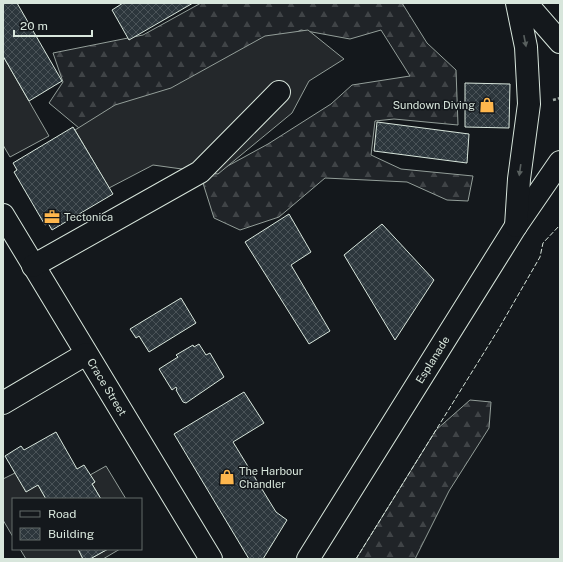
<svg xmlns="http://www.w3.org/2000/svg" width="563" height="562" font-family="'Public Sans',sans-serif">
<defs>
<pattern id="forest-firs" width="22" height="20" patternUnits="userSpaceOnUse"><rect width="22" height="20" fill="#202428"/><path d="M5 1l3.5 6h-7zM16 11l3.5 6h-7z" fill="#404447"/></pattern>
<pattern id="building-cross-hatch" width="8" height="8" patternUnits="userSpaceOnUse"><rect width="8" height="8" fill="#2c363c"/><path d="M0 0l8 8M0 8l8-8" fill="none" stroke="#4a5358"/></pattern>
</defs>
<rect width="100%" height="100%" fill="#14181c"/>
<!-- forest -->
<path fill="url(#forest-firs)" stroke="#939e99" d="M201,3H402L427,43L456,70L458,125L394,119L375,121L371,155L401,169L473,176L468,201L447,200L407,182L325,178L279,217L240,230L214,218L202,180L268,144L331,104L352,85L410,76L381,30L350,39L301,30L245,59L79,128L49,103L63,82L53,53L143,35Z
M470,400L491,402L489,428L449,491L415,559H356L436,430Z"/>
<!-- parking -->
<path fill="#24282b" stroke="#939e99" d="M308,30L344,59L309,81L292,113L218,174L153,165L109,188L75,130L115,105L171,88L265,36Z
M3,56L49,136L10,157L3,145Z
M106,466L126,499H101L92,484L95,482L90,475Z
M15,473L38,485L46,499H13V537L3,520V479Z
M20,549H78L83,559H26Z
M108,549H120L103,559H90Z"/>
<!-- building -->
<path fill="url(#building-cross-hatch)" stroke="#d8e6dc" d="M3,3H17L62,81L29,101L3,56Z
M123,3H193L129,40L112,10Z
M465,83L510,84L509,128L465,127Z
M377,122L469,134L467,163L374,151Z
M73,127L113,194L52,230L48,223L45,225L14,172L17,170L13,163Z
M289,214L311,252L291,265L330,331L309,344L245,242Z
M382,224L434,280L395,340L344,255Z
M181,298L196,323L149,352L139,336L136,338L130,329Z
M199,344L206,355L210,353L224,377L186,403L183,402L176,390L177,389L176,387L172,390L159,369L178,357L176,355L193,345L194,347Z
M244,392L264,423L233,442L276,512L287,520L263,559H249L174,434Z
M56,432L77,469L84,465L95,482L92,484L101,499H46L38,485L26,492L5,456L21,446L24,450Z
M78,549H108L90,559H83Z"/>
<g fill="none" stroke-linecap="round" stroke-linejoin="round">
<defs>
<g id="minor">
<path id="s1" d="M3,215L211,559"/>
<path d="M33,266L200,172L279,92"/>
<path d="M3,403L86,354"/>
<path id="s2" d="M308,559L516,226L560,162"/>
</g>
<path id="major" d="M526,3L560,42
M516,226L519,179L529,104L526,47L517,3"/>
</defs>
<!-- minor casing -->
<use href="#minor" stroke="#d8e6dc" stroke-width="24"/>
<!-- major casing -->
<use href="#major" stroke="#d8e6dc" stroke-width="24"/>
<!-- path -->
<path stroke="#9da8a2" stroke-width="2.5" stroke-dasharray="3 2" stroke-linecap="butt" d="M553,100L560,98"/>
<!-- minor -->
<use href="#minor" stroke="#14181c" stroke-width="22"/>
<!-- major -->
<use href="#major" stroke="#14181c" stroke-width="22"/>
<!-- fence -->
<path stroke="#d8e6dc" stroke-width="1" stroke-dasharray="5 2" stroke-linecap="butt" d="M356,559L498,330L540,257L543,243L560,225"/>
</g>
<!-- one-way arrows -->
<defs><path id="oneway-solid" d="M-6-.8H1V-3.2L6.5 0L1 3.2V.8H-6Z"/></defs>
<g fill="#59605f">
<use href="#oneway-solid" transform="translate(525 41) rotate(79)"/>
<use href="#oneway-solid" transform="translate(520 170) rotate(98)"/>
</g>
<!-- icons -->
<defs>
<symbol id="shop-bare" viewBox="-9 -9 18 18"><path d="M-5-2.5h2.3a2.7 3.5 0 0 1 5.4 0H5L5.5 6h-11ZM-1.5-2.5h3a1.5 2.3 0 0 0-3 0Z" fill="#ffb74d" stroke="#14181c" stroke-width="2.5" paint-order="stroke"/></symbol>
<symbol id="office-bare" viewBox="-9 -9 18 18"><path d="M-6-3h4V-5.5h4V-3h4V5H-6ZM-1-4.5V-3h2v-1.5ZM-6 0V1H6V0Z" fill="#ffb74d" stroke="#14181c" stroke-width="2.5" paint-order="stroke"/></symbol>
</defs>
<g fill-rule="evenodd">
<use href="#shop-bare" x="476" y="94" width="22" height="22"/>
<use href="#office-bare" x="41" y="206" width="22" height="22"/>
<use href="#shop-bare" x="216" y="466" width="22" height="22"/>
</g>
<g text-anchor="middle" stroke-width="3" stroke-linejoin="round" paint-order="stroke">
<!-- poi labels -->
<g font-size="11" fill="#d8e6dc" stroke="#14181c" text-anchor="start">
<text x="475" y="109" text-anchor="end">Sundown Diving</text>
<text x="64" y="221">Tectonica</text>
<text x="239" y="475">The Harbour<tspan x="239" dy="13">Chandler</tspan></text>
</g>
<!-- street labels -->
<g font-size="11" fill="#d8e6dc" stroke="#14181c">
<text dy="4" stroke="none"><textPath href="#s2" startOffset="235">Esplanade</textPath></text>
<text dy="4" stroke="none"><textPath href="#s1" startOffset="201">Crace Street</textPath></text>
</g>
</g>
<!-- border -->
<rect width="563" height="562" fill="none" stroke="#d8e6dc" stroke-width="8"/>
<!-- legend -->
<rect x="12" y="498" width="130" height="52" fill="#14181c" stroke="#626a69"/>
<rect x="20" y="511" width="20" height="6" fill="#14181c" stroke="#626a69"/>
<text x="48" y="518" font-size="12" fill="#d8e6dc">Road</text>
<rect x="20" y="528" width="20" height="12" fill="url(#building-cross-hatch)" stroke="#626a69"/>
<text x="48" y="538" font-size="12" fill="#d8e6dc">Building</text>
<!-- scale -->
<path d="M14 30v6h78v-6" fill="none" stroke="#d8e6dc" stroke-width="2"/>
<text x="20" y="30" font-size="12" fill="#d8e6dc" stroke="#14181c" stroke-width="3" paint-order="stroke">20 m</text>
</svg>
